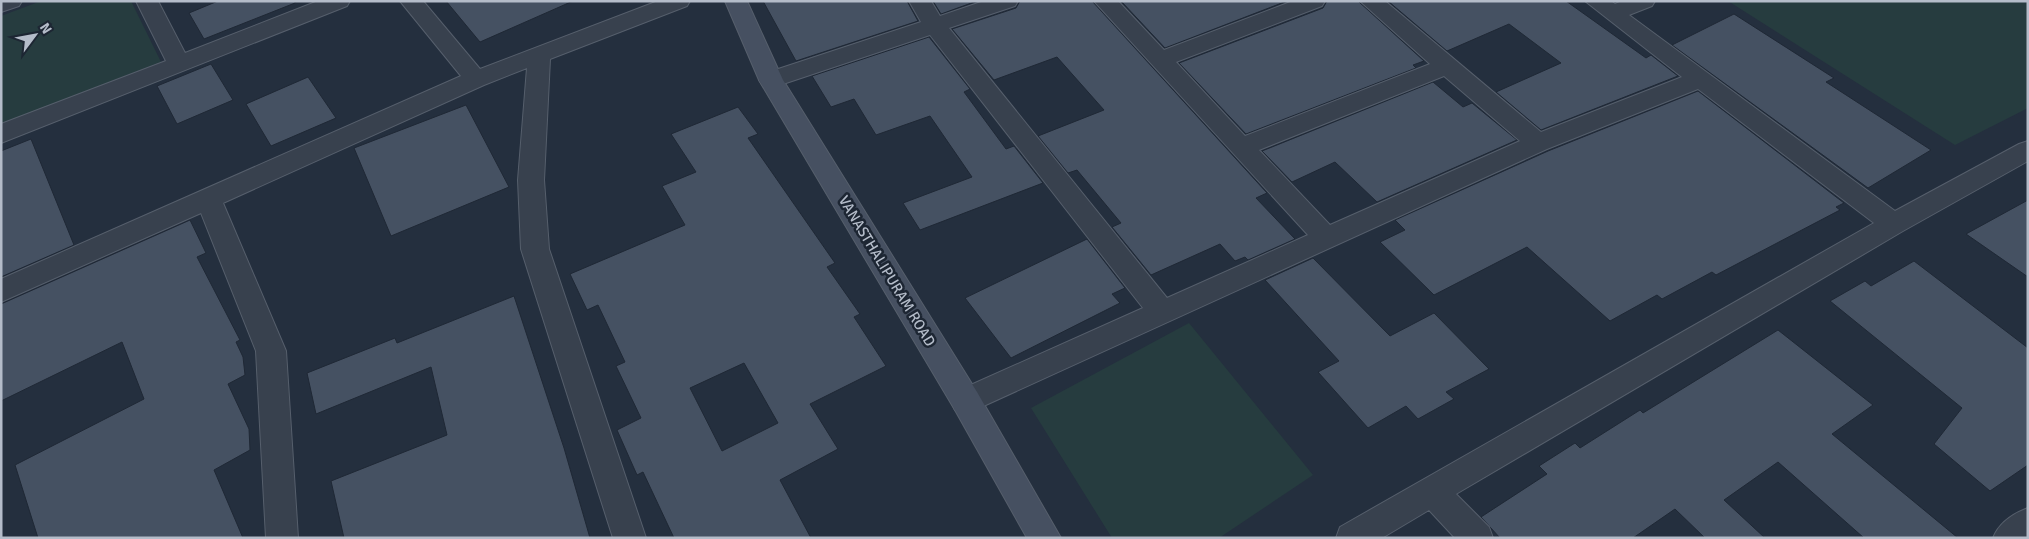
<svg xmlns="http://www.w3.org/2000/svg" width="2029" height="539" font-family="Signika,sans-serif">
<rect width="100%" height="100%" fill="#242f3e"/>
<!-- green -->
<path fill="#263c3f" d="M41,1H131L161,62L1,124V16Z
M1728,1H2023L2028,4V108L1955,145Z
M1189,323L1313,475L1219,538H1112L1031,408Z"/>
<!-- building -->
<path fill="#455162" stroke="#1f2835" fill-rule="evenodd" d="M218,1H295V3L204,39L189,13Z
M446,1H573L480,42Z
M763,1H907L918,21L796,61Z
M933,1H977L941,14Z
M1020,1H1092L1267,193L1256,198L1295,239L1248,260L1245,257L1235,261L1220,244L1151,275L1112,227L1121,223L1077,170L1068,173L1038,136L1104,110L1057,57L994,80L952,29L1016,8Z
M1121,1H1287L1165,48Z
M1327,1H1358L1424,61L1413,65L1416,68L1246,134L1179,63L1323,8Z
M1388,1H1566L1646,58L1651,55L1678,76L1541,130L1496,92L1561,63L1509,24L1447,51Z
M1734,14L1834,78L1826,82L1931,150L1868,188L1672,45Z
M929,37L970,89L964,92L1006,149L1014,146L1043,183L920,230L903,203L972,177L930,116L876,135L854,99L831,107L812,76Z
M211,64L233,100L177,124L157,86Z
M308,77L336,118L271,146L246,104Z
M1433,82L1463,107L1472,103L1517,140L1377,202L1335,162L1292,182L1262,151Z
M1698,91L1844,203L1836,207L1840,210L1716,275L1712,272L1662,299L1657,295L1610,321L1527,247L1434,295L1380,242L1405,230L1395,220L1548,151Z
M466,105L509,187L391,236L354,148Z
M738,107L758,134L748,138L835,263L827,267L860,314L854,317L886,366L810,404L838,449L780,480L811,538H674L643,472L637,475L617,430L641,418L616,366L625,362L598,305L587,310L570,274L685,225L662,186L696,172L671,134ZM744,363L778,423L722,451L690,388Z
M31,139L74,245L1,277V151Z
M2028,200V277L1966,234Z
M190,220L206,253L197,257L240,340L236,342L243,357L245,375L228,384L249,429L250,450L214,470L243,538H38L15,465L144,399L122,342L1,401V304Z
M1087,239L1125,288L1112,294L1120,303L1011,358L965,298Z
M1313,258L1390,336L1434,313L1489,369L1446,392L1454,399L1418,419L1406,406L1368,428L1318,372L1339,361L1265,280Z
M1914,261L2028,348V465L1990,491L1934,444L1962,408L1830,301L1865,281L1871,286Z
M514,296L564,448L590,538H344L331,481L447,435L431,367L316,414L307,373L395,338L397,343Z
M1778,330L1873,405L1832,434L1958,538H1864L1778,462L1724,500L1765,538H1705L1675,509L1633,538H1500L1481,517L1547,474L1539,466L1575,443L1580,448L1640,410L1643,413Z"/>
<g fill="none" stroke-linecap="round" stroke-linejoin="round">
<defs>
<path id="street" d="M1,1H22L19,6L1,12Z
M136,1H158L185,53L318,1H350L347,6L1,143V124L166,61Z
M400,1H423L480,69L658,1H690L687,6L550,59L544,180L549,249L646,538H613L521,249L518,180L527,68L484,85L223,203L286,351L298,538H266L256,351L201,213L1,302V279L461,76Z
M909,1H931L940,16L984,1H1018L1015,6L949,28L1167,298L1308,235L1094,1H1118L1164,50L1293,1H1325L1322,6L1176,62L1245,136L1430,64L1360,1H1385L1541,132L1682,77L1585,1H1611L1615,4L1622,1H1655L1652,6L1629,15L1895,211L2019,144L2028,141V161L1903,231L1456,494L1489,527L1493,538H1455L1429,510L1382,538H1336L1340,527L1874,223L1698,89L1547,149L966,414L955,410L951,401L955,392L1143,308L930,35L771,88L763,86L759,80L763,74L921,22ZM1444,76L1520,141L1330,225L1259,150Z
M2028,508V538H1993C1999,523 2012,514 2028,508Z"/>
<path id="secondary" d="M725,1H747L783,80L977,392L1061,538H1027L955,410L759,80Z"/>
</defs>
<!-- street casing -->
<use href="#street" stroke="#565f6c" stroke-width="2"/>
<!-- secondary casing -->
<use href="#secondary" stroke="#565f6c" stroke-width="2"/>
<!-- street -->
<use href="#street" fill="#38414e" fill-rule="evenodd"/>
<!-- secondary -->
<use href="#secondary" fill="#465061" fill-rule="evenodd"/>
</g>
<g text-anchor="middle" stroke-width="5" stroke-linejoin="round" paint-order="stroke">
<!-- street labels -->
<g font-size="15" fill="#b4bcc9" stroke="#1d2633">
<text transform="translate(887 271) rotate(59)" y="5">VANASTHALIPURAM ROAD</text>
</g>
</g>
<!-- border -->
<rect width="2029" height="539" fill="none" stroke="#b4bcc9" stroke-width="5"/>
<!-- north arrow -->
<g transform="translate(35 35) rotate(58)" stroke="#1d2633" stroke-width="4" paint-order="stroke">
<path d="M0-4L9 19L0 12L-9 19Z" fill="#b4bcc9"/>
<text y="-8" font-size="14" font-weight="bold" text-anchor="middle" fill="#b4bcc9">N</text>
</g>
</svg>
